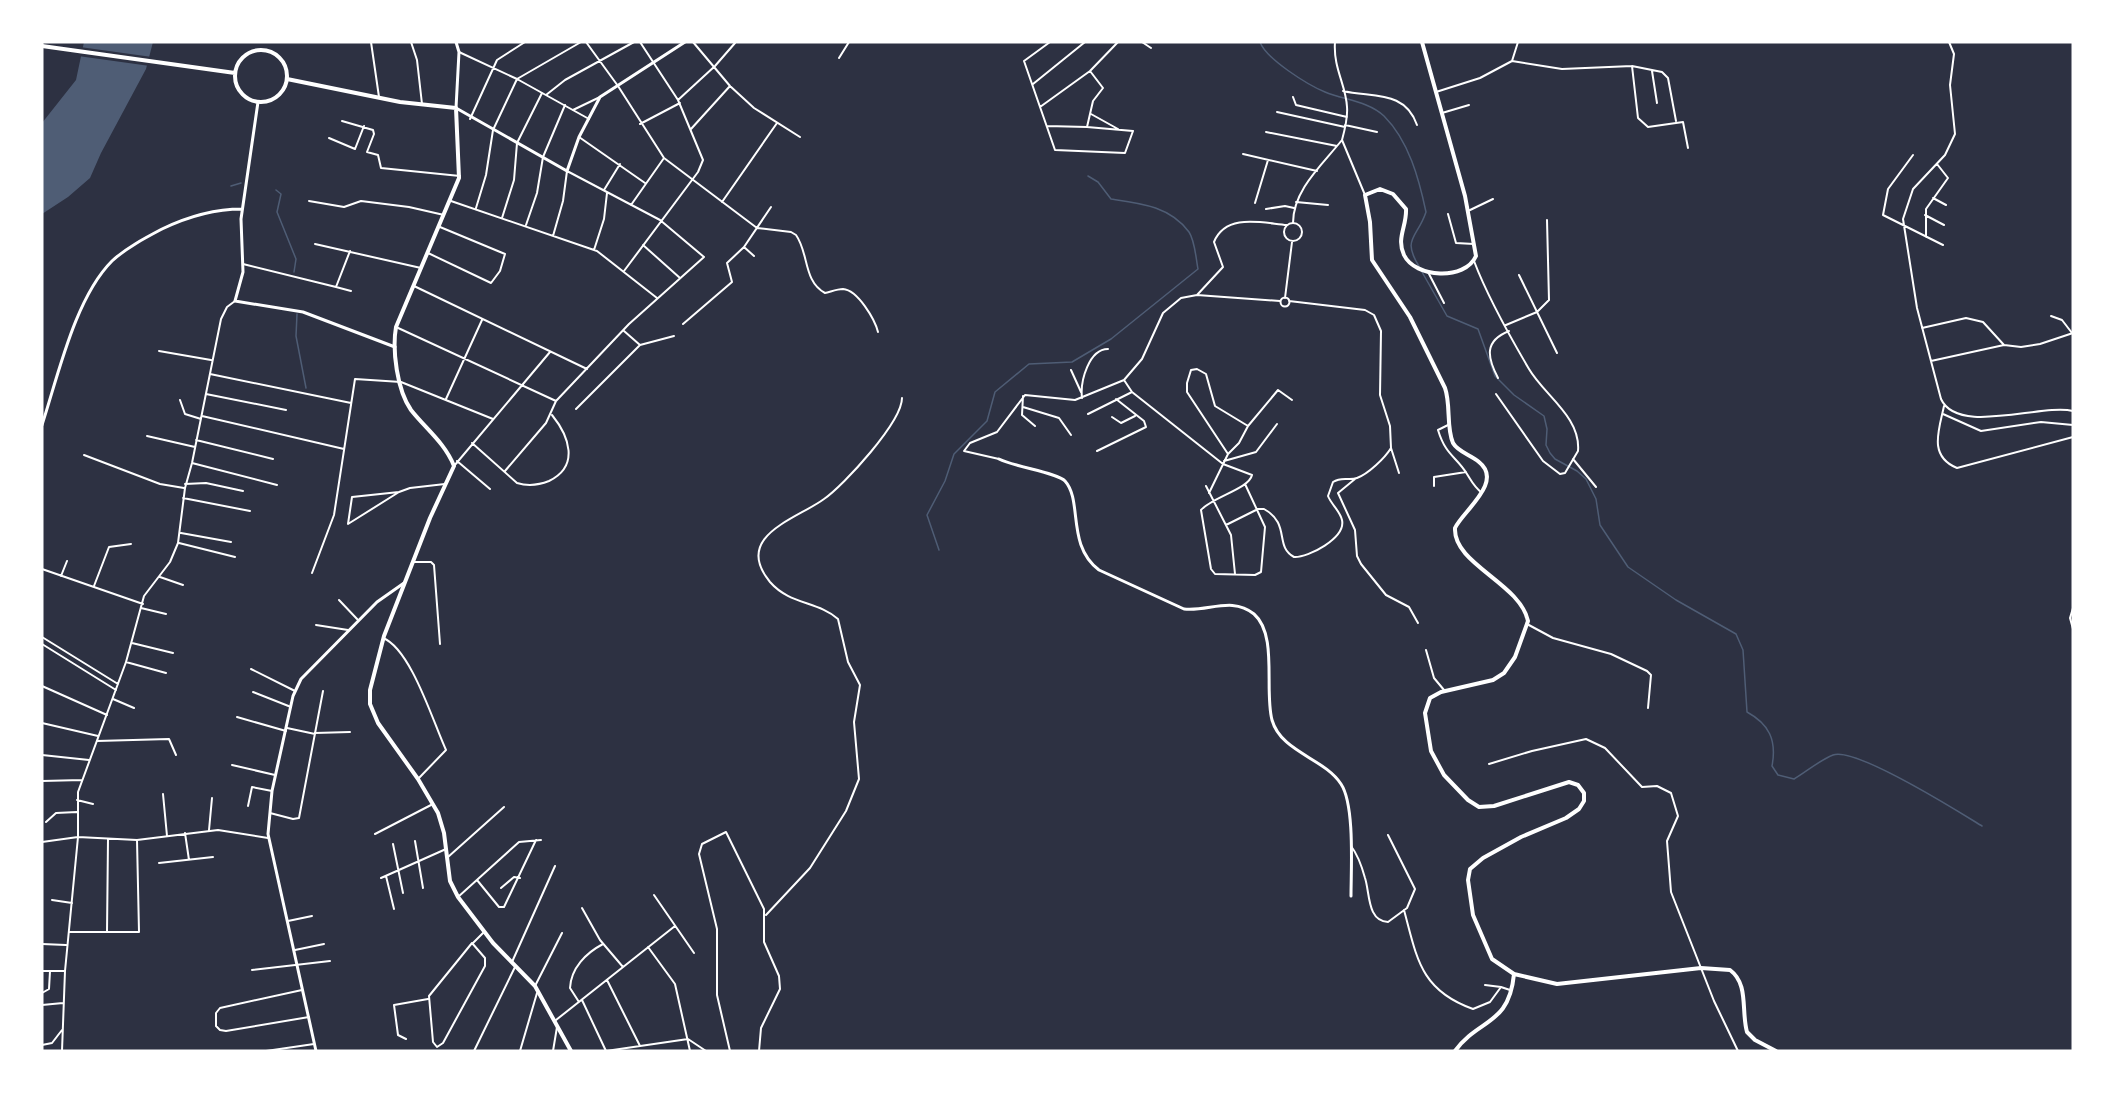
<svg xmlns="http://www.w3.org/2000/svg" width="2115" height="1093" font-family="'Archivo Narrow',sans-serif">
<rect width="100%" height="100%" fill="#2d3142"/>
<!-- water -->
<path fill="#4f5d75" d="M84,42H153L146,69L101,153L90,178L68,197L42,214V123L76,80Z"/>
<!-- pier -->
<path fill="#2d3142" d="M80,47L152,57L150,66L78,56Z"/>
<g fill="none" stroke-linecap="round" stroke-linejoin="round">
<!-- stream -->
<path stroke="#4f5d75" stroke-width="1.5" d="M1260,42C1266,59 1308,85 1325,92C1344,100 1368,101 1384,116C1409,141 1419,179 1426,212C1417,239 1401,238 1420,268
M231,186L241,183
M276,190L281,194L277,212L296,259L294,272
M1422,272L1447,316L1478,329L1495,376L1514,395L1544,416L1547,429L1546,445L1550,453L1555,459L1577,471L1586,479L1596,499L1600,525L1628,567L1676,600L1736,634L1743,650L1747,712C1769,724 1777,740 1772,766L1778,775L1794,779C1806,772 1820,760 1833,755C1855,746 1959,812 1982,826
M297,314L296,336L306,388
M939,550L927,515L945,481L954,454L987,421L995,392L1029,364L1072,362L1111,339L1198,269C1196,259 1195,241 1189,232C1170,206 1139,203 1111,199L1098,182L1088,176"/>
<!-- minor -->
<path stroke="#fff" stroke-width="2" d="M371,42L379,97
M411,42L417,60L422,104
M586,42L618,86L664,158L757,228L791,232L796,235C809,253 803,281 825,293C830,292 837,289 843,289C858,290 875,320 878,332
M693,42L730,86L754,108L800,137
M1050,42L1024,61L1055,150L1125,153L1133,131L1087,127
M1142,42L1151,48
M1949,42L1954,54L1950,85L1955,134L1945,155L1913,189L1903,219L1917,308L1941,399C1958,436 2042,403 2073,411
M459,52L517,79L589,119
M839,58L849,42
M1512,61L1562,69L1632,66L1662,72L1668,78L1676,121
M1632,66L1638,118L1648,127L1683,122L1688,148
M1652,71L1657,103
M1033,84L1085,42
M1343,91C1373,98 1405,90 1417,125
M1436,92L1480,78L1512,61L1518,42
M546,95L565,80L634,42
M1293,97L1296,105L1347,117
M678,100L715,66L735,43
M1040,107L1090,71L1118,42
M573,110L600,97
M1277,112L1345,127
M1442,113L1469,105
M1091,114L1118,129
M470,119L497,60L525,42
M342,121L373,130L374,134L367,152L378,155L381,168L460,176
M640,124L680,103
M1345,125L1377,132
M1047,126L1087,127L1093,101L1103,88L1090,71
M691,129L730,86
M1266,132L1337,146
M579,137L645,183
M329,138L355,149L364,126
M1342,140L1365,195
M1243,154L1317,171
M1913,155L1888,189L1883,215L1943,245
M604,190L620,164
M1933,198L1946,205
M309,201L344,207L361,201L409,207L444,215
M451,201L597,251L657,298
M722,202L777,123
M1296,202L1328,205
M1255,203L1268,160
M631,205L664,158
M476,208L486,175L493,130L517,79L581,42
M1266,209L1285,206L1294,208
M1468,211L1493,199
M1448,214L1456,243L1474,244
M1925,215L1944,225
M502,218L514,180L517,143L542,93
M1284 232a9 9 0 1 1 18 0a9 9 0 1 1-18 0Z
M1293,223C1293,190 1322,165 1342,140C1345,129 1348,118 1347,107C1346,85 1333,68 1335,42
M526,225L537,193L543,157L565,105
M1926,237V209L1948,178L1937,164
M315,244L421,268
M643,245L680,278
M744,247L754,256
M594,250L604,219L607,193
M428,253L491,283L500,271L505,254L440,227
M1474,261C1488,298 1509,335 1529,369C1544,395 1581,417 1578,451L1565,473L1560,474L1543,461L1496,394
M243,264L336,287L350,251
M624,271L698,172L703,160L678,100L640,42
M1428,272L1444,303
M1519,275L1557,353
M414,286L587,369
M336,287L351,291
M1197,295L1223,267L1214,242C1226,213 1262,223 1287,225
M1280.5 302a4.5 4.5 0 1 1 9 0a4.5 4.5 0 1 1-9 0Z
M1285,298L1292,242
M2051,316L2062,320L2072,333
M683,324L732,282L727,263L744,247L771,207
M1506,325L1537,312L1549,300L1547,220
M396,327L556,401
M1922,328L1966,318L1983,322L2004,345
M624,331L640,345
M159,351L211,360
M1931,361L2004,345L2021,347L2040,344L2073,333
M1071,370L1081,392
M210,374L351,403
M1498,378C1487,357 1484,341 1509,331
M1124,380L1132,392L1223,464L1252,475C1249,489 1212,497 1201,510L1211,569L1215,574L1255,575L1261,572L1265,527L1245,484
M206,394L286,410
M1023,396L1022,415L1035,426
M1082,398C1080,381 1089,349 1108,349
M446,399L482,320
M180,400L185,414L201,419
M1944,406C1939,430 1928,456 1957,468L2073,437
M1023,407L1059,418L1071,435
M576,409L640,345L674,336
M1088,414L1132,392
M1943,414L1981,431L2041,422L2073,425
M202,416L344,449
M1112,417L1121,423L1135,416
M1448,425L1438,430C1446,456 1456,456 1467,474C1472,482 1474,487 1482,493
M147,436L195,447
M196,440L273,459
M472,443L517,483C527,486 539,485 549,481C580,466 569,436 552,415
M1391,448L1399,473
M1097,451L1146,427L1144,421L1116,399
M1228,454L1187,392V383L1191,370L1197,369L1206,374L1215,406L1248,426
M84,455L160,484L184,488
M999,459L964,451L970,443L997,432L1025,395L1075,400L1124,380L1142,359L1163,313L1181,298L1197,295L1280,301
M1573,459L1596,487
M457,461L490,489
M1224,461L1256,452L1277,424
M192,463L277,485
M454,466L550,352
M505,471L546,423L556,401L629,324L704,257L660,220L567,171L563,201L553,236
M1355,479L1338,493L1355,530L1357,556L1361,564L1386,595L1409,607L1418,623
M185,484L206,483L243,491
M1206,486L1231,535L1235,574
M1434,486V477L1466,472
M399,492L352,497L348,524L399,492L410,488L445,484
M1209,493L1228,454L1239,443L1248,426L1278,390L1292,400
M183,498L250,511
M1226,525L1258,509H1264C1291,524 1274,546 1294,557C1308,558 1346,538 1342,520C1340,511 1331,504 1328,496L1333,482C1342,476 1349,481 1357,478C1368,474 1385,458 1391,448L1390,426L1380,395L1381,331L1374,315L1365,310L1289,301
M181,533L231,542
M179,543L235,557
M413,562H431L434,565L440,644
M42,569L143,604
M312,573L334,515L355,379L401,382L493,419
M61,576L67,561
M160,577L183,585
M94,586L109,547L131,544
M339,600L358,620
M141,608L166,614
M2073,608L2070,618L2073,629
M1527,624L1553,638L1611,654L1647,671L1651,675L1648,708
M316,625L348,630
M42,637L118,684
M383,638C411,649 433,722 446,750L418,779
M132,643L173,653
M42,644L116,690
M1426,650L1434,678L1444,690
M126,662L166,673
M251,669L295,691
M42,686L107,715
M253,692L291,707
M113,699L134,708
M237,717L286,731
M42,723L98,736
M287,728L315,734
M315,733L350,732
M97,741L169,739L176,755
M42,755L89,760
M1489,764L1532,751L1586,739L1605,748L1642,787L1657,786L1671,793L1678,816L1667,841L1671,892L1714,1001L1738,1051
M232,765L275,775
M42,781L82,780
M163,794L167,836
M77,800L93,804
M248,806L252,787L272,791
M270,813L293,819L299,818L323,691
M46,822L56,813L77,812
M209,830L212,798
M185,833L189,860
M375,834L431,805
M415,841L423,888
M42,842L78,837L137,840L218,830L268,838
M393,844L403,893
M1351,846C1358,855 1362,867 1365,878C1370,893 1367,921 1388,922L1407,908L1415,889L1388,835
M448,857L504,807
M159,863L213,857
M386,876L394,909
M381,878L446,849
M477,880L499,907H504L536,840
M501,888L514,877L520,878
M654,895L694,953
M458,897L519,842L541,840
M52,900L72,903
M582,908L600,940L623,967
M1404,910C1417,958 1420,990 1473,1009L1490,1002L1501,987L1510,990
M766,915L810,868L846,811L859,779L854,722L860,685L848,662L838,619C818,601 790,605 770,582C732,536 797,519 824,499C844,485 902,422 902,398
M288,921L312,916
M69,932H139L137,840
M107,932L108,839
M472,943L485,958V966L443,1043L437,1047L433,1042L429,996Z
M473,943L484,932
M42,944L66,945
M648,947L675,984L690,1051
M295,950L324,944
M512,962L555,866
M252,970L330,961
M42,971H65
M607,980L640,1046
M1485,985L1501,987
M535,986L562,933
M302,990L220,1008L216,1013V1026L220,1030L226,1031L309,1017
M42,993L49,989L50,971
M582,1000L606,1051
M579,1002L570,988C571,968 586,953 603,944
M42,1005L63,1003
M556,1020L675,926
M406,1039L398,1035L394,1005L428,999
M42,1045L52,1043L62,1030
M62,1051L65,971L78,837V792L126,662L144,596L170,562L178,543L185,488L192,463L221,319L227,307L235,301
M266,1051L314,1044
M474,1051L515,967
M520,1051L537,993
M553,1051L557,1027
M606,1051L688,1039L706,1051
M730,1051L717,995V929L699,854L702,844L726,832L764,909V942L779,976L780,989L761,1028L759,1051"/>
<!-- tertiary -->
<path stroke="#fff" stroke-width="3" d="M456,42L459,52L456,108L567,171L579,137L600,97L685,42
M258,102L241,219L243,272L235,301L303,312L395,347
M42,425C58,376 75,298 112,261C126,248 145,238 162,229C187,217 214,209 242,209
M999,459C1015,467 1058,473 1065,481C1083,501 1066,545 1099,570L1184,609C1208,612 1232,596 1254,614C1278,635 1264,690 1272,720C1281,752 1324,758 1341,784C1355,805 1351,870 1351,896
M316,1051L268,834L272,791L293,696L301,679L377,602L404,583"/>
<!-- secondary -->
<path stroke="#fff" stroke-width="4" d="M1422,42L1465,196L1476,256C1465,281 1415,278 1404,255C1396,238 1407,226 1406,209L1393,194L1380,189L1365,195L1370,222L1372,260L1410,317L1445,388C1451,405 1446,427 1453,443C1458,452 1471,455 1479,462C1504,482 1463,511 1455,528C1453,564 1520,583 1528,621L1515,657L1504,673L1493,680L1441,692L1430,698L1425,713L1431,751L1444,775L1468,800L1479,807L1494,806L1569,782L1578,785L1584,793V801L1579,809L1566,818L1521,837L1483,858L1470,869L1468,880L1473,915L1492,959L1514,974L1557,984L1701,968L1730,970C1749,984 1741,1011 1747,1032L1755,1040L1776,1051
M287,79L400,102L456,108L459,178L396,327C392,350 397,390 411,410C426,429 445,443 454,466L430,518L384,636L370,690V704L378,723L418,779L438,813L444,833L450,881L458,897L493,943L535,986L571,1051
M1455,1051C1479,1018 1509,1026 1514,974"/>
<!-- primary -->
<path stroke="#fff" stroke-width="4" d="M42,46L235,73
M235 76a26 26 0 1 1 52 0a26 26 0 1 1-52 0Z"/>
</g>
<!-- border -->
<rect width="2115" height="1093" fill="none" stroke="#ffffff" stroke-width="87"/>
</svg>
